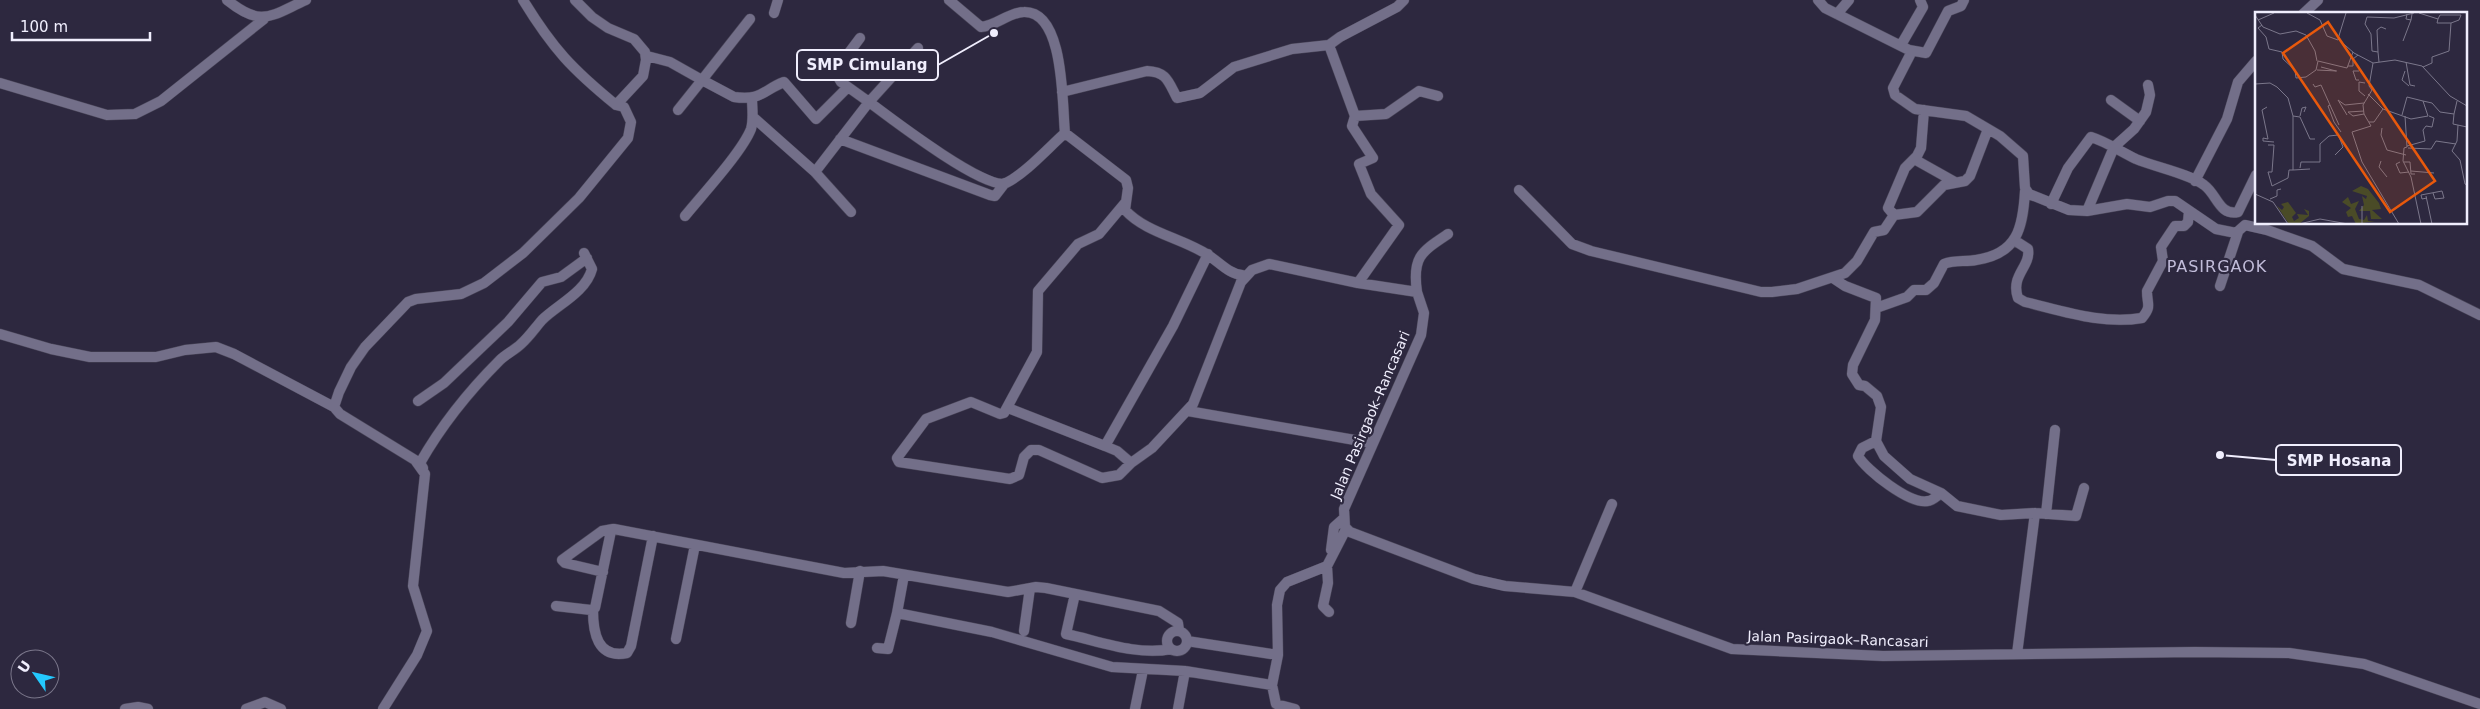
<svg xmlns="http://www.w3.org/2000/svg" width="2480" height="709" font-family="'DejaVu Sans',sans-serif">
<rect width="100%" height="100%" fill="#2d283f"/>
<g fill="none" stroke-linecap="round" stroke-linejoin="round">
<defs>
<path id="minor" d="M227,0C262,28 270,16 306,0
M575,0L592,17L608,28L634,39L645,52L646,60L643,76L616,105
M949,0L981,27C996,26 1009,12 1024,12C1065,11 1062,105 1065,133L1126,180L1128,188L1125,210C1146,233 1182,238 1208,255C1219,262 1229,274 1242,275L1241,282L1252,270L1269,264L1358,283L1417,292L1424,313L1421,335L1344,509L1345,527L1350,532L1474,579L1505,586L1575,592L1732,649L1883,656L2195,652L2289,653L2364,664L2480,704
M1818,0L1825,8L1909,50L1910,55L1893,88L1895,95L1915,109L1966,116L2000,136L2023,156L2025,188L2029,194L2069,210L2087,211L2127,204L2150,207L2168,201H2175L2216,229L2236,233L2245,225L2267,230L2312,246L2343,269L2419,285L2480,315
M774,13L778,0
M1837,14L1849,0
M2303,14L2318,0
M750,19L702,80L734,97C762,101 763,90 784,82L816,119L848,87
M1901,45L1923,7L1920,0
M918,48L869,102C889,117 987,192 1006,183C1026,173 1048,148 1065,133
M1909,50L1926,53L1948,11L1961,6L1964,0
M647,56L670,62L702,80L678,110
M0,83L107,115L135,114L161,101L264,19
M1062,92L1147,71C1167,72 1168,81 1177,98L1200,93L1234,67L1292,49L1329,45
M2111,100L2140,121
M1355,116L1386,114L1419,91L1438,96
M753,117L815,172L851,212
M840,139L990,195L995,196L1005,183
M1914,159L1955,182
M815,172L869,102L841,82L837,75L839,66L860,38
M2195,181L2227,119L2238,82L2256,61
M1519,190L1572,244L1591,251L1761,292H1772L1797,289L1845,273L1857,261L1874,232L1884,230L1894,215L1917,212L1944,185L1965,181L1970,176L1988,129
M1125,203L1099,234L1078,244L1038,291L1037,352L1004,413L1000,414L971,402L926,419L897,458L899,462L1010,479L1019,475L1024,457L1031,450H1039L1102,478L1119,475L1131,463
M2051,204L2068,168L2091,137C2107,142 2121,152 2136,159C2155,167 2190,174 2204,185C2217,194 2219,216 2238,212L2256,175
M2087,211L2114,147L2134,129L2146,112L2150,95L2148,85
M1894,215L1888,208L1905,168L1917,156L1921,148L1924,110
M685,216C702,195 742,152 751,129C754,119 752,108 752,98
M2014,240L2028,249C2031,267 2010,275 2018,298L2025,302C2063,311 2103,325 2142,318C2152,306 2147,305 2147,291L2163,261L2161,247L2175,226H2184L2188,222L2189,211
M1208,254L1173,326L1105,446L1117,451L1131,463L1152,448L1193,404L1241,282
M1833,278L1845,286L1876,298L1875,320L1853,365L1852,374L1859,385L1865,386L1877,396L1881,407L1876,441L1884,456L1910,479L1941,493L1957,506L2001,515L2035,513L2076,516L2084,488
M1358,283L1399,225L1371,194L1359,164L1373,158L1352,126L1355,116L1329,45L1340,37L1397,7L1404,0
M2220,286L2238,232
M1417,292C1412,257 1421,252 1448,234
M1876,308L1907,297L1914,290H1926L1934,283L1944,264C1954,260 1965,262 1976,260C2018,254 2023,227 2025,191
M0,334L51,349L90,357H156L185,350L216,347L234,354L334,407
M418,401L444,383L508,322L542,282L561,277L587,258
M1008,408L1105,446
M1188,411L1372,443
M1876,441L1862,448L1858,456C1866,470 1910,505 1928,501C1932,501 1937,496 1941,493
M423,468L420,463C441,426 470,390 500,360C506,354 515,350 521,344C529,337 535,328 542,320C557,305 586,292 592,269L584,253
M2046,514L2055,430
M1331,550L1334,527L1343,519
M1327,566L1328,583L1323,606L1329,612
M603,572L565,563L562,560L602,531L613,529
M904,575L897,613L992,632L1112,667L1185,671L1272,685L1278,655L1277,605L1280,590L1287,582L1327,566L1346,529
M1575,592L1612,504
M1075,594L1066,634C1099,641 1137,656 1171,649
M556,606L591,610L595,608L611,531L614,529L844,573L883,571L1008,592L1036,587L1046,588L1159,611L1178,623L1179,631
M593,610C593,632 597,659 627,653L631,646L653,536
M851,623L860,571
M1167 641a10 10 0 1 1 20 0a10 10 0 1 1-20 0Z
M1024,631L1030,588
M676,639L695,545
M1187,641L1278,655
M877,648L888,649L897,613
M2017,654L2035,513
M1272,685L1276,704L1295,709
M125,709L138,707L148,709
M246,709L265,702L281,709
M383,709L417,655L427,631L413,586L425,474L415,460L340,414L334,407L339,392L351,367L365,347L408,302L416,299L461,294L484,283L523,253L579,198L628,138L631,122L624,107L616,105C572,69 553,49 523,0
M1135,709L1143,670
M1178,709L1185,671"/>
</defs>
<!-- minor casing -->
<use href="#minor" stroke="#4a4659" stroke-width="11"/>
<!-- minor -->
<use href="#minor" stroke="#736f89" stroke-width="10"/>
</g>
<g text-anchor="middle" stroke-width="4.5" stroke-linejoin="round" paint-order="stroke">
<!-- street labels -->
<g font-size="14" fill="#f0eefd" stroke="#2d283f">
<text transform="translate(1370 415) rotate(-67)" y="5">Jalan Pasirgaok–Rancasari</text>
<text transform="translate(1838 639) rotate(2)" y="5">Jalan Pasirgaok–Rancasari</text>
</g>
<!-- quarter labels -->
<g font-size="16" letter-spacing="1" fill="#c1bcd9" stroke="#2d283f">
<text x="2217" y="272">PASIRGAOK</text>
</g>
</g>
<!-- overview -->
<g transform="translate(2255 12)">
<rect width="212" height="212" fill="#2d283f"/>
<path d="M106,174L113,177L124,191L126,197L117,198L127,207H116L115,199H104L109,193L107,184L111,187L112,184L97,179ZM93,185L96,192L104,189L100,197L104,207L109,208L112,203L113,209H120L101,212L97,204L93,205L91,200L96,196L87,190ZM33,190L41,201L37,205L39,209L44,206L42,202L53,203L49,197L54,199V204L44,212H34L22,194L27,198L29,195L26,192Z" fill="#4a4b27"/>
<path fill="none" stroke="#7b778b" stroke-width="1" d="M52,1L65,8L72,24L83,28M91,1L83,27L99,41L118,51L140,48L167,54L195,84L212,94M164,1L183,7L185,3H206L204,8L196,11L194,39L177,45V51L168,55M152,2L151,7L156,8L157,2M0,3L8,15L25,22L41,19L51,23L60,39L62,49M183,7L182,11H196M3,8L19,1M7,13L3,16L11,25L14,37L27,40L28,47L40,58L41,66L51,65L61,58L63,49L92,56L98,40M148,29L156,8M123,40L122,18L126,15L131,17M124,50L123,40L117,39L116,22L110,12L112,5L139,6L159,1M151,50L155,73L160,74M118,51L114,74L117,78L108,93L109,102L116,114L97,120L107,150L144,212M93,54H98V47L103,43M66,55L81,59M62,58L82,59M150,59L147,68L154,74M104,68H101L98,59H104M110,71L104,70V79L110,84M0,72L15,71L22,75L33,86L38,104V158H34L33,166L17,174L13,160H17L19,133H13M58,72L60,75L66,73L84,113M113,82L128,97M83,88L90,93L109,91M83,88L92,103M75,93L73,94L79,110L86,120M12,95L7,98L13,127M93,100L98,104L109,102M93,100L109,99M199,102L198,112L212,115M147,103L152,85L168,89M38,104L45,105L55,127H60M45,104L47,96L51,95L49,100M150,104L152,135L149,136L148,149L156,165L166,212M114,110H119L128,97L156,107L173,104L168,89L177,91L185,100L199,102L202,89M203,113L202,129L197,139L205,148L210,172L212,173M127,116L126,123L132,138L151,143M13,127L8,126V129L19,130M152,134L170,129L168,118L171,114L177,115L179,106L174,104M153,136L176,137L181,129L201,132M80,143L88,135L83,122M126,149L124,155L132,165M145,150L141,152L145,161L154,160M149,150H155L156,162H160M45,156L46,150H65V132L74,124L83,123M38,158L55,157M156,159L179,161M0,182L18,190L33,212M171,184L177,212M172,186L167,187L166,183L187,179L189,186L180,187L178,181M15,187L22,184V178L26,177M107,194V212M44,212L65,207L93,212"/>
<path fill="#e8590c" fill-opacity="0.15" stroke="#e8590c" stroke-width="2.5" d="M73,10L180,169L135,200L28,41Z"/>
<rect width="212" height="212" fill="none" stroke="#f0eefd" stroke-width="2.5"/>
</g>
<!-- callouts -->
<path fill="none" stroke="#f0eefd" stroke-width="2" d="M994 33L938 65M2220 455L2276 460"/>
<g fill="#f0eefd" stroke="#2d283f" stroke-width="2">
<circle cx="994" cy="33" r="5"/>
<circle cx="2220" cy="455" r="5"/>
</g>
<g fill="#2d283f" stroke="#f0eefd" stroke-width="2">
<rect x="797" y="50" width="141" height="30" rx="5"/>
<rect x="2276" y="445" width="125" height="30" rx="5"/>
</g>
<g font-size="15" text-anchor="middle" font-weight="bold" fill="#f0eefd">
<text x="867" y="70">SMP Cimulang</text>
<text x="2339" y="466">SMP Hosana</text>
</g>
<!-- north arrow -->
<g transform="translate(35 674) rotate(304)"><circle r="24" fill="#2d283f" stroke="#7b778b"/>
<path d="M0-4L9 19L0 12L-9 19Z" fill="#24c9fe"/>
<text y="-8" font-size="14" font-weight="bold" text-anchor="middle" fill="#f0eefd">U</text>
</g>
<!-- scale -->
<path d="M12 32v8h138v-8" fill="none" stroke="#f0eefd" stroke-width="2.5"/>
<text x="20" y="32" font-size="15" fill="#f0eefd" stroke="#2d283f" stroke-width="4" paint-order="stroke">100 m</text>
</svg>
